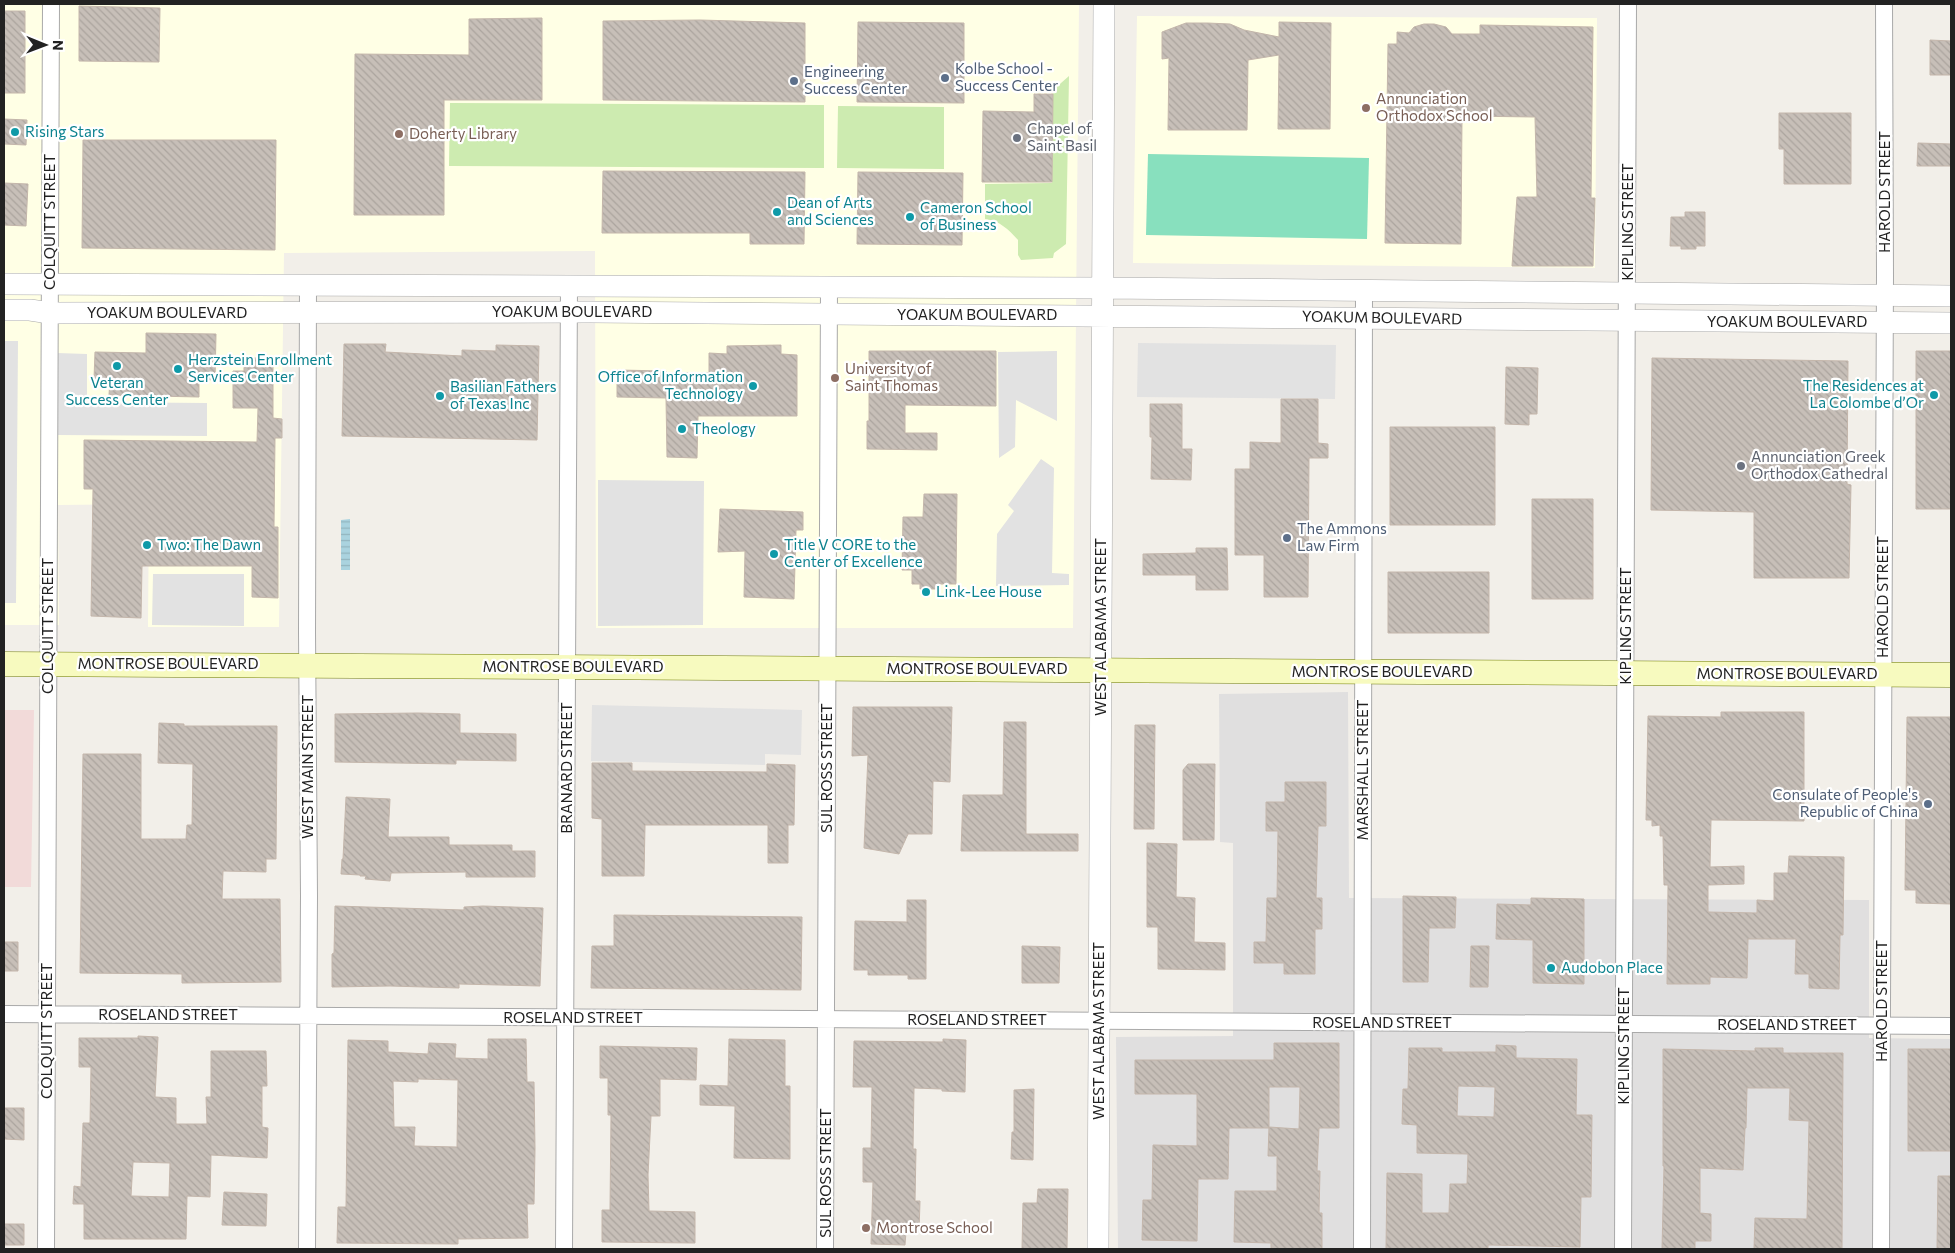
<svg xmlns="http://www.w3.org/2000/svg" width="1955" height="1253" font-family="Commissioner,sans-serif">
<defs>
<pattern id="water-rules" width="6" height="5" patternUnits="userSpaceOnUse" patternTransform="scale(1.25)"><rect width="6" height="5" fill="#aad3df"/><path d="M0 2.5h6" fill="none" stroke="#92b5bf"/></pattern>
<pattern id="building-back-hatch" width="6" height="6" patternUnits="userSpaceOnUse" patternTransform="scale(1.25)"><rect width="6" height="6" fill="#c7bfb8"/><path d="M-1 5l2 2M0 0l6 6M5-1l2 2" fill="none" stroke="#aba49e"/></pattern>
</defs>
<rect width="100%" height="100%" fill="#f2efe9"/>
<!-- residential -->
<path fill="#e0dfdf" d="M1348,692L1349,898L1869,900V1038L1951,1039V1249H1118L1116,1037L1233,1036V843L1220,842L1219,694Z"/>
<!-- commercial -->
<path fill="#f2dad9" d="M4,710H34L31,887H4Z"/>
<!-- education -->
<path fill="#ffffe5" d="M4,4H1079L1073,628H596L595,251L284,253L279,627H148L149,504L58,505L59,625H4Z
M1137,16L1597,18L1595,268L1133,263Z"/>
<!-- grass -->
<path fill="#cdebb0" d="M1069,76L1066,244L1054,253L1053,258L1021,260L1018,255V240C1008,229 1000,221 985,219V184L1052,183L1053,90Z
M450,103L824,105V168L449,166Z
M838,106L944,107V169L837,168Z"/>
<!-- pitch -->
<path fill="#88e0be" d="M1148,154L1369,158L1367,239L1146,235Z"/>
<!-- parking -->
<path fill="#e2e2e2" d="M4,341H18L16,603H4Z
M1138,343L1336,345L1335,399L1137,397Z
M1057,351V421L1016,400L1015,447L999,458L998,352Z
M57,353L87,354V402L207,403V436L56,435Z
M1041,459L1054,468L1052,573L1069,574V585L996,586L997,534L1014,511L1008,505Z
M598,480L704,481L703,625L598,626Z
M153,574H244V626L152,625Z
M592,705L802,710L801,755L765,754V765L591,761Z"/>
<!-- water -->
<path fill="url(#water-rules)" d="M350,519V570H341V520Z"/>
<!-- building -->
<path fill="url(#building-back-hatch)" stroke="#c4b6ab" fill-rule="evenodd" d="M79,6L160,8L159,62L79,61Z
M4,11H25V93H4Z
M542,18V100H444V215H354L355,54L469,55V19Z
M700,20L805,23V102L603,100V21Z
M858,22L964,23V103L857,102Z
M1279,22L1331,23L1330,129H1278L1279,55L1248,60L1247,130H1168L1169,58L1162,59V32L1186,23H1207L1230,24L1244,30L1279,37Z
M1424,24H1434L1446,27L1452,34H1480V25L1593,27L1591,198H1595L1593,266H1512L1517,197H1537L1535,117L1462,116L1461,244L1385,243L1388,44H1397V32L1409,33L1414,27Z
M1930,40L1951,41V75H1930Z
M1034,94H1053L1052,182H982L983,111L1034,112Z
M1779,113H1851V184H1784V149H1779Z
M4,119L27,120L26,145L4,144Z
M83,140H276L275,250L82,248Z
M1918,143L1951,144V166H1917Z
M603,171L805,172L804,244H750V233H602Z
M858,172L963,173L962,245L857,244Z
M4,183L28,184L26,226L4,225Z
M1685,212H1705V246H1696V249H1681V246H1670L1671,217H1685Z
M146,333L216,334L215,380L199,379V397L109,395L110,380L94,379L95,352L146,353Z
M344,344H386L385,352L462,356V350L496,351V345L539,346L537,440L342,436Z
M781,345V354L797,355V416H698L697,458L667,457L666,398L617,397V370L666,371V373H709V353L727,354V346Z
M869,351H996V406L905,405V433H937V450L867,449V421H869Z
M1916,351H1951V509H1916Z
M244,358H273V418L282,419V438H275L274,527H278V598L252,597V566H142L141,618L91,616L93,489H84V440L257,442L258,408H233V371H244Z
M1652,358L1848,361L1847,484L1851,485L1849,578H1754V512L1651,510Z
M1506,367L1538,368L1537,414H1529V425L1505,424Z
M1281,399H1318V443L1328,444V458H1309L1308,597H1264V555H1235V469H1250V442L1281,443Z
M1150,404H1182V449H1192L1191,480L1151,479L1152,437H1150Z
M1390,427H1495V525H1390Z
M924,494H957L956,584H939V589H920V584H912V570H902L903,517H923Z
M1532,499H1593V599H1532Z
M720,509L803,512V530H796L794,599L744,597L745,551L718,552Z
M1196,548H1227L1228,590H1196V575H1143V554L1196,553Z
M1388,572H1489V633H1388Z
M853,707H952L950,782L933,781L932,834H908L899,854L864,848L868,755L852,756Z
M1721,712H1804V821L1711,820L1710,867L1744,866V884L1708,885V912L1757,913V900L1774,901V873H1788L1789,856L1844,857L1843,935H1840L1839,989L1809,988V974H1795L1796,939H1748L1747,978L1710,977V984H1667L1668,885H1664L1663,836H1660V825L1652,826V820H1646L1648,716L1721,717Z
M418,713L460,714V733L516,734V761L456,760V764L335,762V714Z
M1907,717H1951V904L1916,903V890H1905Z
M1004,722H1026V834H1078V851H961L963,795H1003Z
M159,723L184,724V726H277L276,859H266V872L223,871L222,899H280L281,982L182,983V974L80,973L83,754H141V839H186L187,825H192L193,764L158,763Z
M1135,725H1155L1154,829H1134Z
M592,763H632V771L767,772V764L795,765L794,825H788V863H768V825H645L644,876H602V819L592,818Z
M1188,764H1215L1214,840H1183V770Z
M1285,782H1326V826H1318L1316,898H1322V929H1315V974H1284V963H1254V942H1266L1267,898H1277L1278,831H1266V802H1285Z
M346,797L390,799L388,837H449V845H512V851H535V877H466V872L391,873L390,881L365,879L366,876H360V875L341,874L342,859H343Z
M1147,843L1177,844L1176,897L1195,898L1194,942L1225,943V970L1158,969V927H1147Z
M1403,896L1456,897L1455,928H1429L1428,982H1403Z
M1531,898L1584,899V984L1533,983V940L1496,939L1497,904L1531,905Z
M907,900H926V979H908V975H868V970H854L855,921L907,922Z
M335,906L464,910V907L483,906L543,908L540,986L459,984V988L390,986L332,987V954L334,953Z
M614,915L802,917L801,990L591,988L592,946H614Z
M4,942H18V971H4Z
M1022,946L1060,947L1059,983H1022Z
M1471,946H1489L1488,987H1470Z
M138,1036L158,1037L155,1097L176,1098V1124H207L206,1097H211V1051H266L267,1086H262V1127L268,1128L267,1158L211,1155L210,1197L187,1196L186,1239H84V1204H73L74,1186L81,1187L83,1123H90L91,1067H79V1038H138ZM133,1162L170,1163L169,1197L131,1196Z
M488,1039H526L527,1082H534L535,1149L534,1204H527L528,1238L458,1239V1244L337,1243L338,1207H346L348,1040L388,1041V1052L428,1054L429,1043L456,1044L455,1058L488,1059ZM418,1079L458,1080L457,1147L414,1146L415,1127H394L393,1081L418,1082Z
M729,1039L785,1040V1086H790V1159L734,1158L735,1106L700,1105V1085L728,1086Z
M943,1039L966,1040L965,1092L942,1091V1089L914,1088L913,1149H916L915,1201H920L919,1232H906L905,1245L871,1244L873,1182H863V1148H871L872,1087H853L854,1041L943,1042Z
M1274,1043H1339V1128H1319L1317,1171H1320L1319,1213H1322V1249H1271V1243L1234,1242L1235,1191H1277V1156H1268L1269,1127L1299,1129L1300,1087H1269V1128H1229L1228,1179H1198L1197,1241L1142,1240L1143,1200H1152L1153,1145L1197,1146V1094H1135V1060H1274Z
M1496,1045L1516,1046V1058L1577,1059L1576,1115H1592L1591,1197H1581L1580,1247L1488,1245V1249H1386L1387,1173L1422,1174V1213H1449L1450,1184H1467L1468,1154L1417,1153V1125L1402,1124L1403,1089H1408L1409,1048H1442V1052H1496ZM1458,1086L1495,1087L1494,1117L1457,1116Z
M600,1046L697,1048L696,1080L660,1079V1116H651L648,1175L649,1211L695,1212V1243L602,1242V1210H610L611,1115H608V1078H600Z
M1755,1048H1783V1053H1843L1842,1249H1754L1755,1218L1807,1219L1809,1121L1789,1120L1790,1088H1747L1746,1128H1745L1743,1170L1700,1168V1213L1711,1214V1241H1695V1249H1662L1664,1166H1663V1049L1755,1051Z
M1908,1049H1951V1151H1908Z
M1034,1089L1033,1160L1011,1159L1012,1132H1014V1090Z
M4,1108H24V1140L4,1139Z
M1938,1176H1951V1249H1937Z
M1038,1189H1068L1067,1249H1022L1023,1203H1037Z
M224,1192L267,1194L266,1226L222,1225Z
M4,1224H24V1245H4Z"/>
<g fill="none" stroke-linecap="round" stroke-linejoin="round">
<defs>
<path id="minor" d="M4,1014L1951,1026
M46,1249L51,4
M307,1249L309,896L307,632L308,285
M564,1249L569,286
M825,1249L829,287
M1362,1249L1364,291
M1623,1249L1628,4
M1881,1249L1885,275L1884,4"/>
<path id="tertiary" d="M4,284L1102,288L1951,296
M4,310H30L50,313L590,312L1951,323
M1098,1249L1104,4"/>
<path id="secondary" d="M4,664L1951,675"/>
</defs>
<!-- minor casing -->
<use href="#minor" stroke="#a9a9a9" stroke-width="18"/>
<!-- tertiary casing -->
<use href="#tertiary" stroke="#a9a9a9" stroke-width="22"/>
<!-- secondary casing -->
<use href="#secondary" stroke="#707d05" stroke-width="25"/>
<!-- minor -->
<use href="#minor" stroke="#fff" stroke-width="16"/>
<!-- tertiary -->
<use href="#tertiary" stroke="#fff" stroke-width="21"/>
<!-- secondary -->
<use href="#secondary" stroke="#f7fabf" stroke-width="24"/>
</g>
<!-- markers -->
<g fill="#5c6f8a" stroke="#fff" stroke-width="2">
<circle cx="945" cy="78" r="5"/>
<circle cx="794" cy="81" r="5"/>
<circle cx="1287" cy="538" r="5"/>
<circle cx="1928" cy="804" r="5"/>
</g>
<g fill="#8d6e63" stroke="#fff" stroke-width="2">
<circle cx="1366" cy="108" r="5"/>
<circle cx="399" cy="134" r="5"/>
<circle cx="835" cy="378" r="5"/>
<circle cx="866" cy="1228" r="5"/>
</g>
<g fill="#0f9aa8" stroke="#fff" stroke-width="2">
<circle cx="15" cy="132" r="5"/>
<circle cx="777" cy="212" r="5"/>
<circle cx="910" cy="217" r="5"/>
<circle cx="117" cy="366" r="5"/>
<circle cx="178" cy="369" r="5"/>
<circle cx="753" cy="386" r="5"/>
<circle cx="1934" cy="395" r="5"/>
<circle cx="440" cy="396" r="5"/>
<circle cx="682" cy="429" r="5"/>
<circle cx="147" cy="545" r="5"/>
<circle cx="774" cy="554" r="5"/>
<circle cx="926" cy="592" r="5"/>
<circle cx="1551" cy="968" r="5"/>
</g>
<g fill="#6b7280" stroke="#fff" stroke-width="2">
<circle cx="1017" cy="138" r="5"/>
<circle cx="1741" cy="466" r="5"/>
</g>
<g text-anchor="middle" stroke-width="4.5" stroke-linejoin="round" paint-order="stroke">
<!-- service labels -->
<g font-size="15" fill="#4e5e75" stroke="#fff" text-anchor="start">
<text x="955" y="74">Kolbe School -<tspan x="955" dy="17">Success Center</tspan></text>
<text x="804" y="77">Engineering<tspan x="804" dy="17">Success Center</tspan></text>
<text x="1297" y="534">The Ammons<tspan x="1297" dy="17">Law Firm</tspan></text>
<text x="1918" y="800" text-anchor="end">Consulate of People's<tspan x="1918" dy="17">Republic of China</tspan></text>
</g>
<!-- education labels -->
<g font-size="15" fill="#785e54" stroke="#fff" text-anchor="start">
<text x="1376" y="104">Annunciation<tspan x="1376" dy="17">Orthodox School</tspan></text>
<text x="409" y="139">Doherty Library</text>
<text x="845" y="374">University of<tspan x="845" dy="17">Saint Thomas</tspan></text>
<text x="876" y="1233">Montrose School</text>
</g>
<!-- worship labels -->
<g font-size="15" fill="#5b616d" stroke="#fff" text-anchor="start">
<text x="1027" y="134">Chapel of<tspan x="1027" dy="17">Saint Basil</tspan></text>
<text x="1751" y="462">Annunciation Greek<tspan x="1751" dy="17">Orthodox Cathedral</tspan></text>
</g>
<!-- culture labels -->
<g font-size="15" fill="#0d838f" stroke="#fff" text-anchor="start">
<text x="25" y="137">Rising Stars</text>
<text x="787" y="208">Dean of Arts<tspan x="787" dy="17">and Sciences</tspan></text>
<text x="920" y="213">Cameron School<tspan x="920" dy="17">of Business</tspan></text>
<text x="188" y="365">Herzstein Enrollment<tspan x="188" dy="17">Services Center</tspan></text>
<text x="743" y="382" text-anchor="end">Office of Information<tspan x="743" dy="17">Technology</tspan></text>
<text x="117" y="388" text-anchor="middle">Veteran<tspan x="117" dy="17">Success Center</tspan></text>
<text x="1924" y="391" text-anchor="end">The Residences at<tspan x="1924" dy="17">La Colombe d’Or</tspan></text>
<text x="450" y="392">Basilian Fathers<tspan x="450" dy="17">of Texas Inc</tspan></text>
<text x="692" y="434">Theology</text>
<text x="157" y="550">Two: The Dawn</text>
<text x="784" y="550">Title V CORE to the<tspan x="784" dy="17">Center of Excellence</tspan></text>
<text x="936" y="597">Link-Lee House</text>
<text x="1561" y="973">Audobon Place</text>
</g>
<!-- street labels -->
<g font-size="15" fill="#222" stroke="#fff">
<text transform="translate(1885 192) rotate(-90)" y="5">HAROLD STREET</text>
<text transform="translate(50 222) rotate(-90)" y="5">COLQUITT STREET</text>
<text transform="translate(1628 222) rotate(-90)" y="5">KIPLING STREET</text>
<text x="572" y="317">YOAKUM BOULEVARD</text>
<text x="167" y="318">YOAKUM BOULEVARD</text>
<text x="977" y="320">YOAKUM BOULEVARD</text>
<text transform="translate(1382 318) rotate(1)" y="5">YOAKUM BOULEVARD</text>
<text x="1787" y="327">YOAKUM BOULEVARD</text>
<text transform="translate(1883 597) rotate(-90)" y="5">HAROLD STREET</text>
<text transform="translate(48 626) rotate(-90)" y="5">COLQUITT STREET</text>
<text transform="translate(1626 626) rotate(-90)" y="5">KIPLING STREET</text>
<text transform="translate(1101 627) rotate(-90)" y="5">WEST ALABAMA STREET</text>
<text x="168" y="669">MONTROSE BOULEVARD</text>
<text x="573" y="672">MONTROSE BOULEVARD</text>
<text x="977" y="674">MONTROSE BOULEVARD</text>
<text x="1382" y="677">MONTROSE BOULEVARD</text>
<text x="1787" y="679">MONTROSE BOULEVARD</text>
<text transform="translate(308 767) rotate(-90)" y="5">WEST MAIN STREET</text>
<text transform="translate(567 768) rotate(-90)" y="5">BRANARD STREET</text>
<text transform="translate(827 768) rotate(-90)" y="5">SUL ROSS STREET</text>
<text transform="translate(1363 770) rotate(-90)" y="5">MARSHALL STREET</text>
<text transform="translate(1882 1001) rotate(-90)" y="5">HAROLD STREET</text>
<text x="168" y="1020">ROSELAND STREET</text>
<text x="573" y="1023">ROSELAND STREET</text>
<text x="977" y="1025">ROSELAND STREET</text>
<text x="1382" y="1028">ROSELAND STREET</text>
<text x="1787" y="1030">ROSELAND STREET</text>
<text transform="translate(47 1031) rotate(-90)" y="5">COLQUITT STREET</text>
<text transform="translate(1099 1031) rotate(-90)" y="5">WEST ALABAMA STREET</text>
<text transform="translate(1624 1046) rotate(-90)" y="5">KIPLING STREET</text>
<text transform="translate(826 1173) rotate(-90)" y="5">SUL ROSS STREET</text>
</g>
</g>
<!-- border -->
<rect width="1955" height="1253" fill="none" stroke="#222222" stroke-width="10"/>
<!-- north arrow -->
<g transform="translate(45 45) rotate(91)" stroke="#ffffff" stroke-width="4" paint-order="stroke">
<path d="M0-4L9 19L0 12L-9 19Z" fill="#222222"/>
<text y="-8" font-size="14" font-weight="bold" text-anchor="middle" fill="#222222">N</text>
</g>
</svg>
